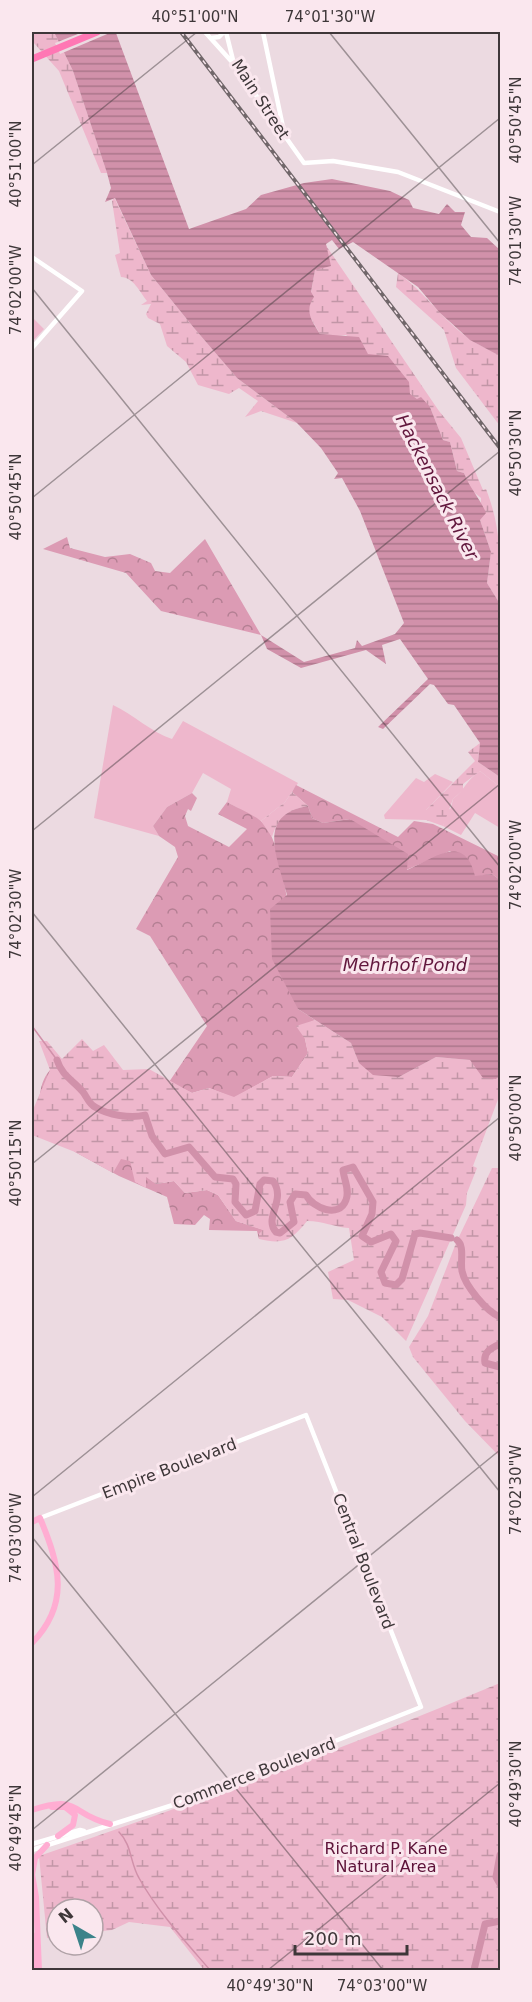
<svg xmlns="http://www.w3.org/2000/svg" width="532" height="2002" font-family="'DejaVu Sans',sans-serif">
<defs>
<pattern id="forest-crowns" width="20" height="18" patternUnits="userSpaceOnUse" patternTransform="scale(1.5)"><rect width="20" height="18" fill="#dc9bb4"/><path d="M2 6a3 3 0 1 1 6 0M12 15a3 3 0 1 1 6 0" fill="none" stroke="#b47f93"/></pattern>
<pattern id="wetland-marsh" width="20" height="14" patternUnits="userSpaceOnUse" patternTransform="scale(1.5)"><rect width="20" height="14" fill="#eeb7cc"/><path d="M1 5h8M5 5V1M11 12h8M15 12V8" fill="none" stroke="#c296a7"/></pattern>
<pattern id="water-rules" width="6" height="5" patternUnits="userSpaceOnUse" patternTransform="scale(1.5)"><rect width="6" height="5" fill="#d191aa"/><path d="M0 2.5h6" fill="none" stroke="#ab778b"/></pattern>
</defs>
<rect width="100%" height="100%" fill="#ecdae1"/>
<!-- green -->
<path fill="#eeb7cc" d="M32,317L44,329L32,342Z
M113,705C134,715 151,732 172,739L183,721L298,783L285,802L261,821L227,802L231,789L203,773L192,793L167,807L153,826L159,836L94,818Z
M480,771L500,787V828L475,813L461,835L443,826L447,811L451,808L453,799C464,791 467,779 480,771Z
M435,774L453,782L426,810V820L385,819L384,815L416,778L424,782Z"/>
<!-- forest -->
<path fill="url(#forest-crowns)" d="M67,537L70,548L105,557L130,554L151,563L155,571L170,573L205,539L261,635L161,611L126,573L43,549Z
M296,785L398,837L414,821L433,824L500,857V880L492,874L475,877L450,851L406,870L350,819L323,823L312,818L308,806L292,792Z
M192,793L197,798L191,811L188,809L185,816L188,826L229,847L247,829L218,814L227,802C237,808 255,815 263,823C289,850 294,969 298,1009L315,1020L309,1023L305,1039L308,1053L292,1077L273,1076L234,1098L209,1088L192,1093L169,1082L207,1026L150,936L136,929L178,857L175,847L159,836L153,826L167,807Z
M50,1070L146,1176L156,1184L174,1181L185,1193L207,1190L218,1195L236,1221L264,1230L259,1234V1239L257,1231L209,1230L210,1219L204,1215L195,1225L174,1224L167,1197L119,1176L75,1152L32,1115C44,1098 36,1087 50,1070Z"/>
<!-- wetland -->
<path fill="url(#wetland-marsh)" d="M32,32H54L73,71L107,173H101L59,71L33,42Z
M114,197L151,275L194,328L237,378L297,423L261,411L245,417L258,401L239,388L229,394L198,385L186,362L167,346L160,324L148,318L146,314L151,304L141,305L147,301C140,292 133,277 121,277L115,255L120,253L112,201Z
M325,244L439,411L461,438L483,490L486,489C502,530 500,561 500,604L487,583L491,552L480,520L481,498L470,489L464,473L457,471L450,442L443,440L430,407L410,395L407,388L346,335L328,337L320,334L309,315V304L315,270Z
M398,273C425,292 443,321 471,340C480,346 491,350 500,356V426L456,368L444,330L396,287Z
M480,743L478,762L500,777V787L480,771L463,784V790L453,799L443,826L426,820V810L475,761L468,752Z
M292,792L308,806C289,809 278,818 272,837L261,821L285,802Z
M315,1020L351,1043L359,1063L399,1077L436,1057L470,1060L496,1079L500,1076V1094L473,1166L477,1168L467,1193L466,1205L406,1341L382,1317L348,1300L333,1299L328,1272L354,1260L349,1228C333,1227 324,1221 307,1221C292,1240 284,1245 259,1239V1234L263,1230L236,1221L218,1195L207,1190L185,1193L174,1181L156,1184L146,1177V1188L135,1182L130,1161L121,1159L113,1173L75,1152L32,1135V1112L50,1070L39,1041H47L62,1059L82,1039L93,1051L104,1045L123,1070L149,1069L192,1093L209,1088L234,1097L273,1076L292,1077L308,1053L305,1039L296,1026Z
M492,1168H500V1457L465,1421L413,1357L409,1347L428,1316L456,1243Z
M500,1683V1970H204L170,1927L129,1922L112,1930L93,1932V1909H57V1936L47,1938L39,1856C194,1803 349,1747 500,1683Z"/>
<!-- water -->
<path fill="url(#water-rules)" d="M54,32L116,33L189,229L246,209L261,195L304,183L332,179L390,191L409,200L413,208L439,214L447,204L455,212H465L461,225L471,237L487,238L500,250V356L470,340L439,312L418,287L353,242L339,249L332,240L326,244L331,266L315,270L311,292L314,297C304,311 312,321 320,334L359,337L368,354L388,356L409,382L410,394L417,399L421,397L430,407L443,440L450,442L457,471L464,473C470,489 480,498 486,513L480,520L491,552L487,583L500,604V777L478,762L480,743L454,705L448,704L434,685L430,684L383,729L378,727L428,679L400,639L382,645L386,664L366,650L301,668L267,649L261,635L304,662L355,648L357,640L362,646L395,634L404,623L360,511L342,478L334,479L338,473L321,448L297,423L237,378L194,328L151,275L115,198L105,202L111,188L107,173L73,71Z
M308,806L312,818L323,823L350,819L408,854L407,870C434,858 465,832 475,876L492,874L500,880V1076L496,1079L483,1078L470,1060L436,1057L399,1077L373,1075L359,1063L351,1043L298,1009L272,959L270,909L287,895C278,859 255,815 308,806Z"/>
<!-- pier -->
<path fill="#ecdae1" d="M83,32H112L60,54L55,43Z"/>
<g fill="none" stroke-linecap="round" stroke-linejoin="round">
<!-- stream -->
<path stroke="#d191aa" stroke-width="1.5" d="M32,1026L57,1060
M119,1832C132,1845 130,1863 139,1878C158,1912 185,1941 210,1970"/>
<!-- river -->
<path stroke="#d191aa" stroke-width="7" d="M57,1060C62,1076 73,1080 83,1092C87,1097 89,1104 95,1107C108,1115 131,1119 145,1115L152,1136L165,1154L189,1147L215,1177L233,1179L236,1184L235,1202L246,1215L255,1211L260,1184L264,1180L273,1181C287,1200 263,1218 276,1232L280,1233L294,1222L290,1202L295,1194L306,1195C313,1208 339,1219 346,1200C350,1190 344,1180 343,1170L353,1167L373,1202L372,1214L362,1236L371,1242L391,1234L396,1241L381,1272L385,1283L396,1285L402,1279L415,1234L420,1233L451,1238
M457,1240C465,1246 460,1261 462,1271C465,1286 487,1312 500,1317
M500,1344C491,1348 483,1352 485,1363L500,1367
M500,1855L496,1877L500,1884
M474,1970L485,1924L500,1921"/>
<!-- minor -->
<path stroke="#fff" stroke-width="4.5" d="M205,32L232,62
M226,32L234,64L304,163L333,161L398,172L500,212
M263,32L284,132
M211,38L219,37L224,32
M32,257L82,291L32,348
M32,1844L80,1830L84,1831
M32,1850L176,1804L421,1707L306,1415L40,1518"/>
<!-- major -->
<path stroke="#ffadd2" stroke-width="6" d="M32,1522L40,1518C59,1564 71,1603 32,1643
M52,1807H65L75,1815L73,1825L58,1836
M32,1810C81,1794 69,1814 110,1824
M32,1874L36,1897L39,1970
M32,1875L35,1858L47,1845
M32,1935L35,1970"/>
<!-- highway -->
<path stroke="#ff77b4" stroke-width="7" d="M32,59L97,32"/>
<defs>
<path id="rail" d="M181,32L500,448"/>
</defs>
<!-- rail casing -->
<use href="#rail" stroke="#71676a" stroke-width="4"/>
<!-- rail -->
<use href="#rail" stroke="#fae7ee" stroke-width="1.5" stroke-dasharray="4.5" stroke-linecap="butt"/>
</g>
<!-- ticks -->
<path fill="none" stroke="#3e3739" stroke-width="1.5" stroke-opacity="0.45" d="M329,32L500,243M32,165L197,32M32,288L500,867M32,498L500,118M32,831L500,451M32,912L500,1492M32,1164L500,784M32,1497L500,1117M32,1537L383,1970M32,1830L500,1450M268,1970L500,1783"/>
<g text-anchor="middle" stroke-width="6" stroke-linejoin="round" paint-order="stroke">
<!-- street labels -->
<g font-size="16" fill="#3e3739" stroke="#fae7ee">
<text transform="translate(261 99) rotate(57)" y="6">Main Street</text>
<text transform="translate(169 1468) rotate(-21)" y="6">Empire Boulevard</text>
<text transform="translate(364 1561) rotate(69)" y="6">Central Boulevard</text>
<text transform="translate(254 1773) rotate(-21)" y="6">Commerce Boulevard</text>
</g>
<!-- park labels -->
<g font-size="16" fill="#5d1238" stroke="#fae7ee">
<text x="386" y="1854">Richard P. Kane<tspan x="386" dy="18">Natural Area</tspan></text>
</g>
<!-- water labels -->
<g font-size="18" font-style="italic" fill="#62173d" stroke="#fae7ee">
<text transform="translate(437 487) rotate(63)" y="6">Hackensack River</text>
<text x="405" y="971">Mehrhof Pond</text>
</g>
</g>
<!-- border -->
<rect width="532" height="2002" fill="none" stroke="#fae7ee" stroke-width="66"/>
<!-- north arrow -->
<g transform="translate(75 1927) rotate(321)"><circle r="28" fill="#fae7ee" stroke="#afa1a6" stroke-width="1.5"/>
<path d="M0-4.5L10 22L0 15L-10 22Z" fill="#3b838a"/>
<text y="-9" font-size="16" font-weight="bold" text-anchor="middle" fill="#3e3739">N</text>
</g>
<!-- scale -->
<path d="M295 1945v9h112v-9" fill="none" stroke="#3e3739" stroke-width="3"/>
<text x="304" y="1945" font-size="18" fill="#3e3739" stroke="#fae7ee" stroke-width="4.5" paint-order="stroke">200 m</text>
<rect x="33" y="33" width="466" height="1936" fill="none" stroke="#3e3739" stroke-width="2"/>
<g font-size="15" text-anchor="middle" fill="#3e3739">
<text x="195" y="22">40°51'00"N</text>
<text x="330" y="22">74°01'30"W</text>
<text transform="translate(516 120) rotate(-90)" y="5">40°50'45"N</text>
<text transform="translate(16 164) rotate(-90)" y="5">40°51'00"N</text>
<text transform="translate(516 241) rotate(-90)" y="5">74°01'30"W</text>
<text transform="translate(16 290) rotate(-90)" y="5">74°02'00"W</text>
<text transform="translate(516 453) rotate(-90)" y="5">40°50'30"N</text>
<text transform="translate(16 497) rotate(-90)" y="5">40°50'45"N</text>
<text transform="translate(516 865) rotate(-90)" y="5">74°02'00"W</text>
<text transform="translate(16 914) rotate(-90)" y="5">74°02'30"W</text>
<text transform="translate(516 1118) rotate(-90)" y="5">40°50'00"N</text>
<text transform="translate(16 1163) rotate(-90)" y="5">40°50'15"N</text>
<text transform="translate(516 1490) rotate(-90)" y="5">74°02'30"W</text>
<text transform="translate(16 1538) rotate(-90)" y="5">74°03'00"W</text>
<text transform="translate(516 1784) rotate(-90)" y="5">40°49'30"N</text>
<text transform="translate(16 1828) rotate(-90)" y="5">40°49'45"N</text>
<text x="270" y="1991">40°49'30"N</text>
<text x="382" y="1991">74°03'00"W</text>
</g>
</svg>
